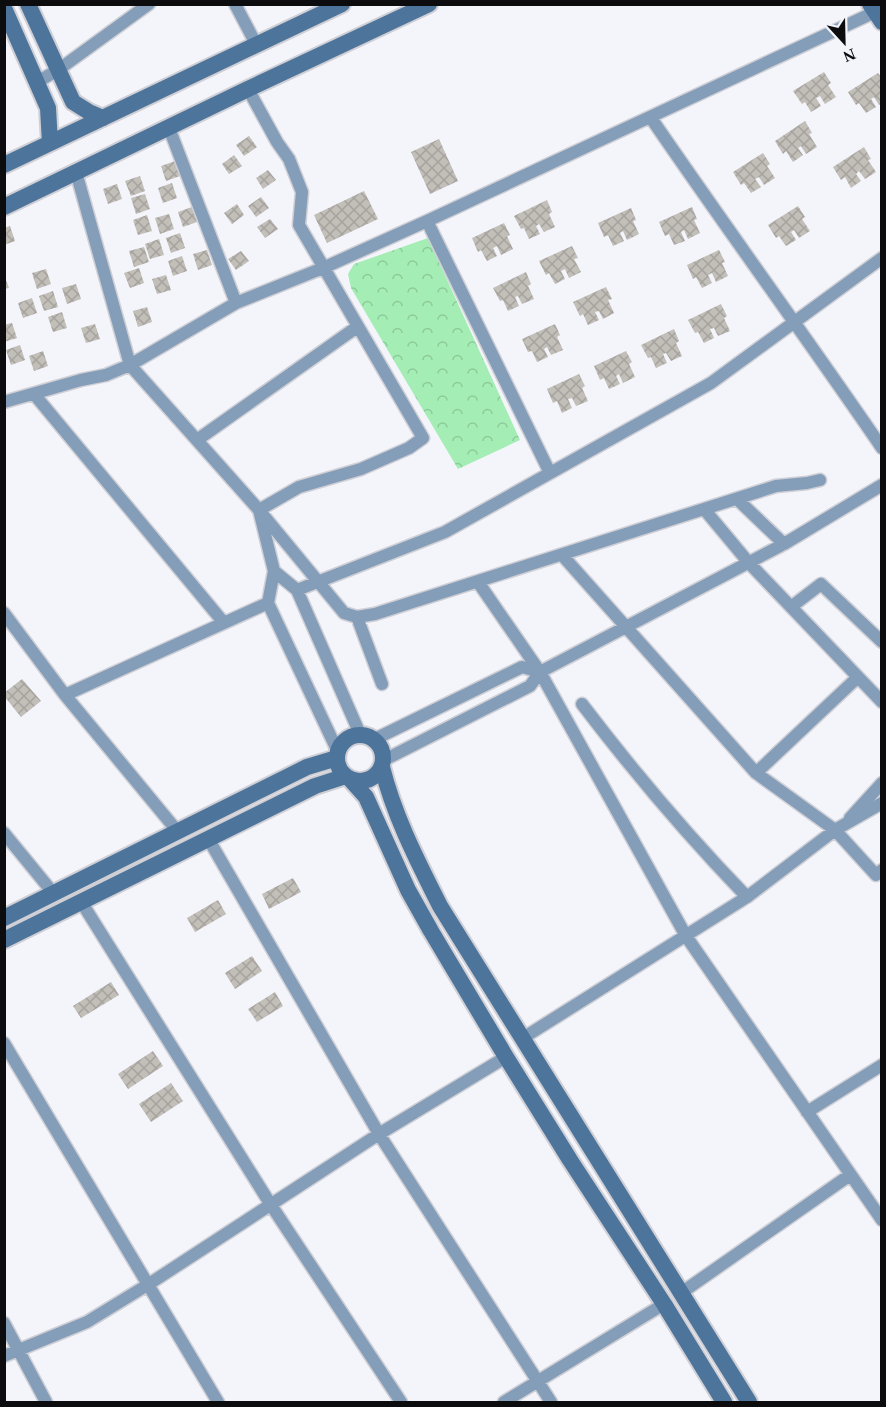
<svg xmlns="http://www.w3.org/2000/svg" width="886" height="1407" font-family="'Times New Roman',serif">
<defs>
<pattern id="park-crowns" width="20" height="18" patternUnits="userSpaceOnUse" patternTransform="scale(1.5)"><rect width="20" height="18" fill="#a4edb5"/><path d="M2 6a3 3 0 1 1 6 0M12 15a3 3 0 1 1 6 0" fill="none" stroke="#8cca9a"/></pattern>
<pattern id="building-cross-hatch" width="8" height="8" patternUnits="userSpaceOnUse" patternTransform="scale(1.5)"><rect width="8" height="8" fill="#c2beb8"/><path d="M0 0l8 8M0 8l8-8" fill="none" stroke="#a6a29d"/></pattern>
</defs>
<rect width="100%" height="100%" fill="#f4f4fb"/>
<!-- park -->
<path fill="url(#park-crowns)" d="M428,238L520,440L458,469L351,288L348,274L354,264Z"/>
<!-- building -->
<path fill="url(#building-cross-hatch)" d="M824,72L831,83L828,85L836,97L825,104L820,96L816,98L821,106L811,112L805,102L802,104L793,91Z
M878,73L882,78V103L879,105L874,97L871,99L876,107L866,113L859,103L856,105L848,92Z
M805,121L812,133L809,134L817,147L806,154L801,146L798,148L803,155L793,162L786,151L783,154L775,141Z
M249,136L257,147L244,156L236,145Z
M439,139L458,181L430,194L411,152Z
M864,147L871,159L868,160L876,172L865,179L859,171L856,174L861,181L851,188L845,177L841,180L833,167Z
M763,153L770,164L767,166L775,178L764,185L759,177L755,179L761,187L751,193L744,183L741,185L733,172Z
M234,155L242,166L229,174L222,164Z
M175,161L180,176L166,181L161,166Z
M268,170L276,180L263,189L256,178Z
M140,176L145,191L131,196L125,181Z
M172,183L177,198L163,203L158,188Z
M117,184L122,199L108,204L103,189Z
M364,191L378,219L327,243L314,215Z
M145,194L150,209L136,214L131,198Z
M261,197L269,208L256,217L248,206Z
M547,200L552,212L549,214L555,227L544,232L539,224L536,226L540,234L529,239L524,228L521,229L514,216Z
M237,204L244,215L232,224L224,213Z
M798,206L805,217L802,219L810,231L799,238L794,230L791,232L796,240L786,246L779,236L776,238L768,225Z
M192,207L197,222L183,227L178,212Z
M692,207L697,219L694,220L700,233L688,239L684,230L681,232L685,241L674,245L669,234L665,236L659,222Z
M631,208L636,220L633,221L639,234L627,240L623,231L620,233L624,241L613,246L608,235L604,237L598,223Z
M169,214L174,229L160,234L155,218Z
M147,215L152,231L138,235L133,220Z
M270,219L278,229L265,238L257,227Z
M504,223L510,235L507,236L513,249L501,255L497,246L493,248L497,256L487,261L481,250L478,252L472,238Z
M10,226L15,241L4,245V228Z
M180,233L185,248L171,253L166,238Z
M159,239L164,255L150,259L145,244Z
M572,246L578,258L574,259L581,272L569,278L565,269L561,271L565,279L555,284L549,273L546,275L539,261Z
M144,247L149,262L134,267L129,251Z
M207,250L212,265L198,270L193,254Z
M719,250L725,262L722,263L728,276L716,282L712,273L708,275L712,283L702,288L696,277L693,279L687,265Z
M241,251L249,261L236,270L228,259Z
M182,256L187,271L173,276L168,261Z
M139,268L144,283L130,288L124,273Z
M46,269L51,284L37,289L32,273Z
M526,272L531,284L528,286L534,299L522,304L518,296L515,297L519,306L508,311L503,300L500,301L493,288Z
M4,275L9,288L4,289Z
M166,275L171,290L157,294L152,279Z
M76,284L81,299L67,304L62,288Z
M606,287L612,299L608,300L614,313L603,319L599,311L595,312L599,320L588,325L583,314L580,316L573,302Z
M53,291L58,307L44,311L39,296Z
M32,298L37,313L23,318L18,303Z
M721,304L727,316L724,318L730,331L718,336L714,328L710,329L714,338L704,343L698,332L695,333L688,320Z
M147,307L152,322L138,327L133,311Z
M62,312L67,328L53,332L48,317Z
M12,323L17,338L4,342V325Z
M95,324L100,339L86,343L81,328Z
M555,324L560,335L557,337L563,350L551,355L547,347L544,349L548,357L537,362L532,351L528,352L522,339Z
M674,329L679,341L676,343L682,356L671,361L666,353L663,354L667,363L656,368L651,357L648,358L641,345Z
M20,345L25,360L11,365L6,350Z
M43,351L48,366L34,371L29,356Z
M626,351L632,362L629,364L635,377L623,383L619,374L616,376L620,384L609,389L604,378L600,380L594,366Z
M579,374L585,386L582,388L588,401L576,406L572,398L568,399L572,408L562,413L557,401L553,403L547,389Z
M22,679L41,701L21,717L4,696V693Z
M293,878L301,892L269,909L262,894Z
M218,900L226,914L195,932L187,918Z
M252,956L262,971L235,989L225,973Z
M111,982L119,995L81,1018L73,1006Z
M275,992L283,1006L257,1022L248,1009Z
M153,1051L163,1066L128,1089L118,1074Z
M171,1083L183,1101L151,1122L139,1104Z"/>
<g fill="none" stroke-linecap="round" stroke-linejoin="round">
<defs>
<path id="street" d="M235,4L256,44
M37,82L58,70L149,4
M248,89L277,142L289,159L302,192L299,225L423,438L409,448L361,469L299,487L259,510L274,571L268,603L338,752
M651,118C727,229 806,337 882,448
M169,128L236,303
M76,172L130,365L236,303L323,268L427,221L875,12
M427,221L550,473
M34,394L224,623
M4,402L81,380L106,375L130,365L259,510L344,613L357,617L375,614L776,486L807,483L820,480
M197,440L357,327
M737,499L784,544
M704,509L749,563L882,702
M562,555L756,773L835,830L876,875L882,870
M274,571L297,590L360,734
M478,582L540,672L686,936L882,1220
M297,590L445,532L711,383L882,258
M791,607L821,584L882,642
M4,613L65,695L178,832
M357,617L382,684
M65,695L268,603
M582,704C633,771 688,836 747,897
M375,739L522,667L540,672
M384,760L530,686L540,672L784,544L882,485
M756,773L858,677
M850,818L882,783
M4,833L54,894
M209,840L379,1134L551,1402
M82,903L271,1205L401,1402
M523,1038L747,897L835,830L882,803
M4,1043L218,1402
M807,1112L882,1065
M681,1293L850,1175
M4,1323L46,1402
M4,1356L87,1322L149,1284L379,1134L506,1057
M504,1402L664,1304"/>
<path id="secondary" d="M28,4L73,102L89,112L103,118
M870,4L882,22
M4,8L48,108L50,143
M4,165L342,4
M4,207L248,89L429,4
M337 758a23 23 0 1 1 46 0a23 23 0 1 1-46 0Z
M382,767C394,816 418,862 440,906L749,1402
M349,778L366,797L408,890L431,931L506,1057L570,1160L664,1304L724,1402
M4,918L307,767L337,758
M4,940L315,786L346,776"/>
</defs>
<!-- street casing -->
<use href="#street" stroke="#cfcfd5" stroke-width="15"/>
<!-- secondary casing -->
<use href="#secondary" stroke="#cfcfd5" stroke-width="20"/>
<!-- street -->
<use href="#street" stroke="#849eb9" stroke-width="12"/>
<!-- secondary -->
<use href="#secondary" stroke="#4d749b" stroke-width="16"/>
</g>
<!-- border -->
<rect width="886" height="1407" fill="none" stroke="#0c0b0e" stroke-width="12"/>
<!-- north arrow -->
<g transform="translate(844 42) rotate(158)" stroke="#f4f4fb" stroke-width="4.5" paint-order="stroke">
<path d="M0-4.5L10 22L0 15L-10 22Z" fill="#0c0b0e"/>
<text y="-9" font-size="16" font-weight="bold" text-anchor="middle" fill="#0c0b0e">N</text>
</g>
</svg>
